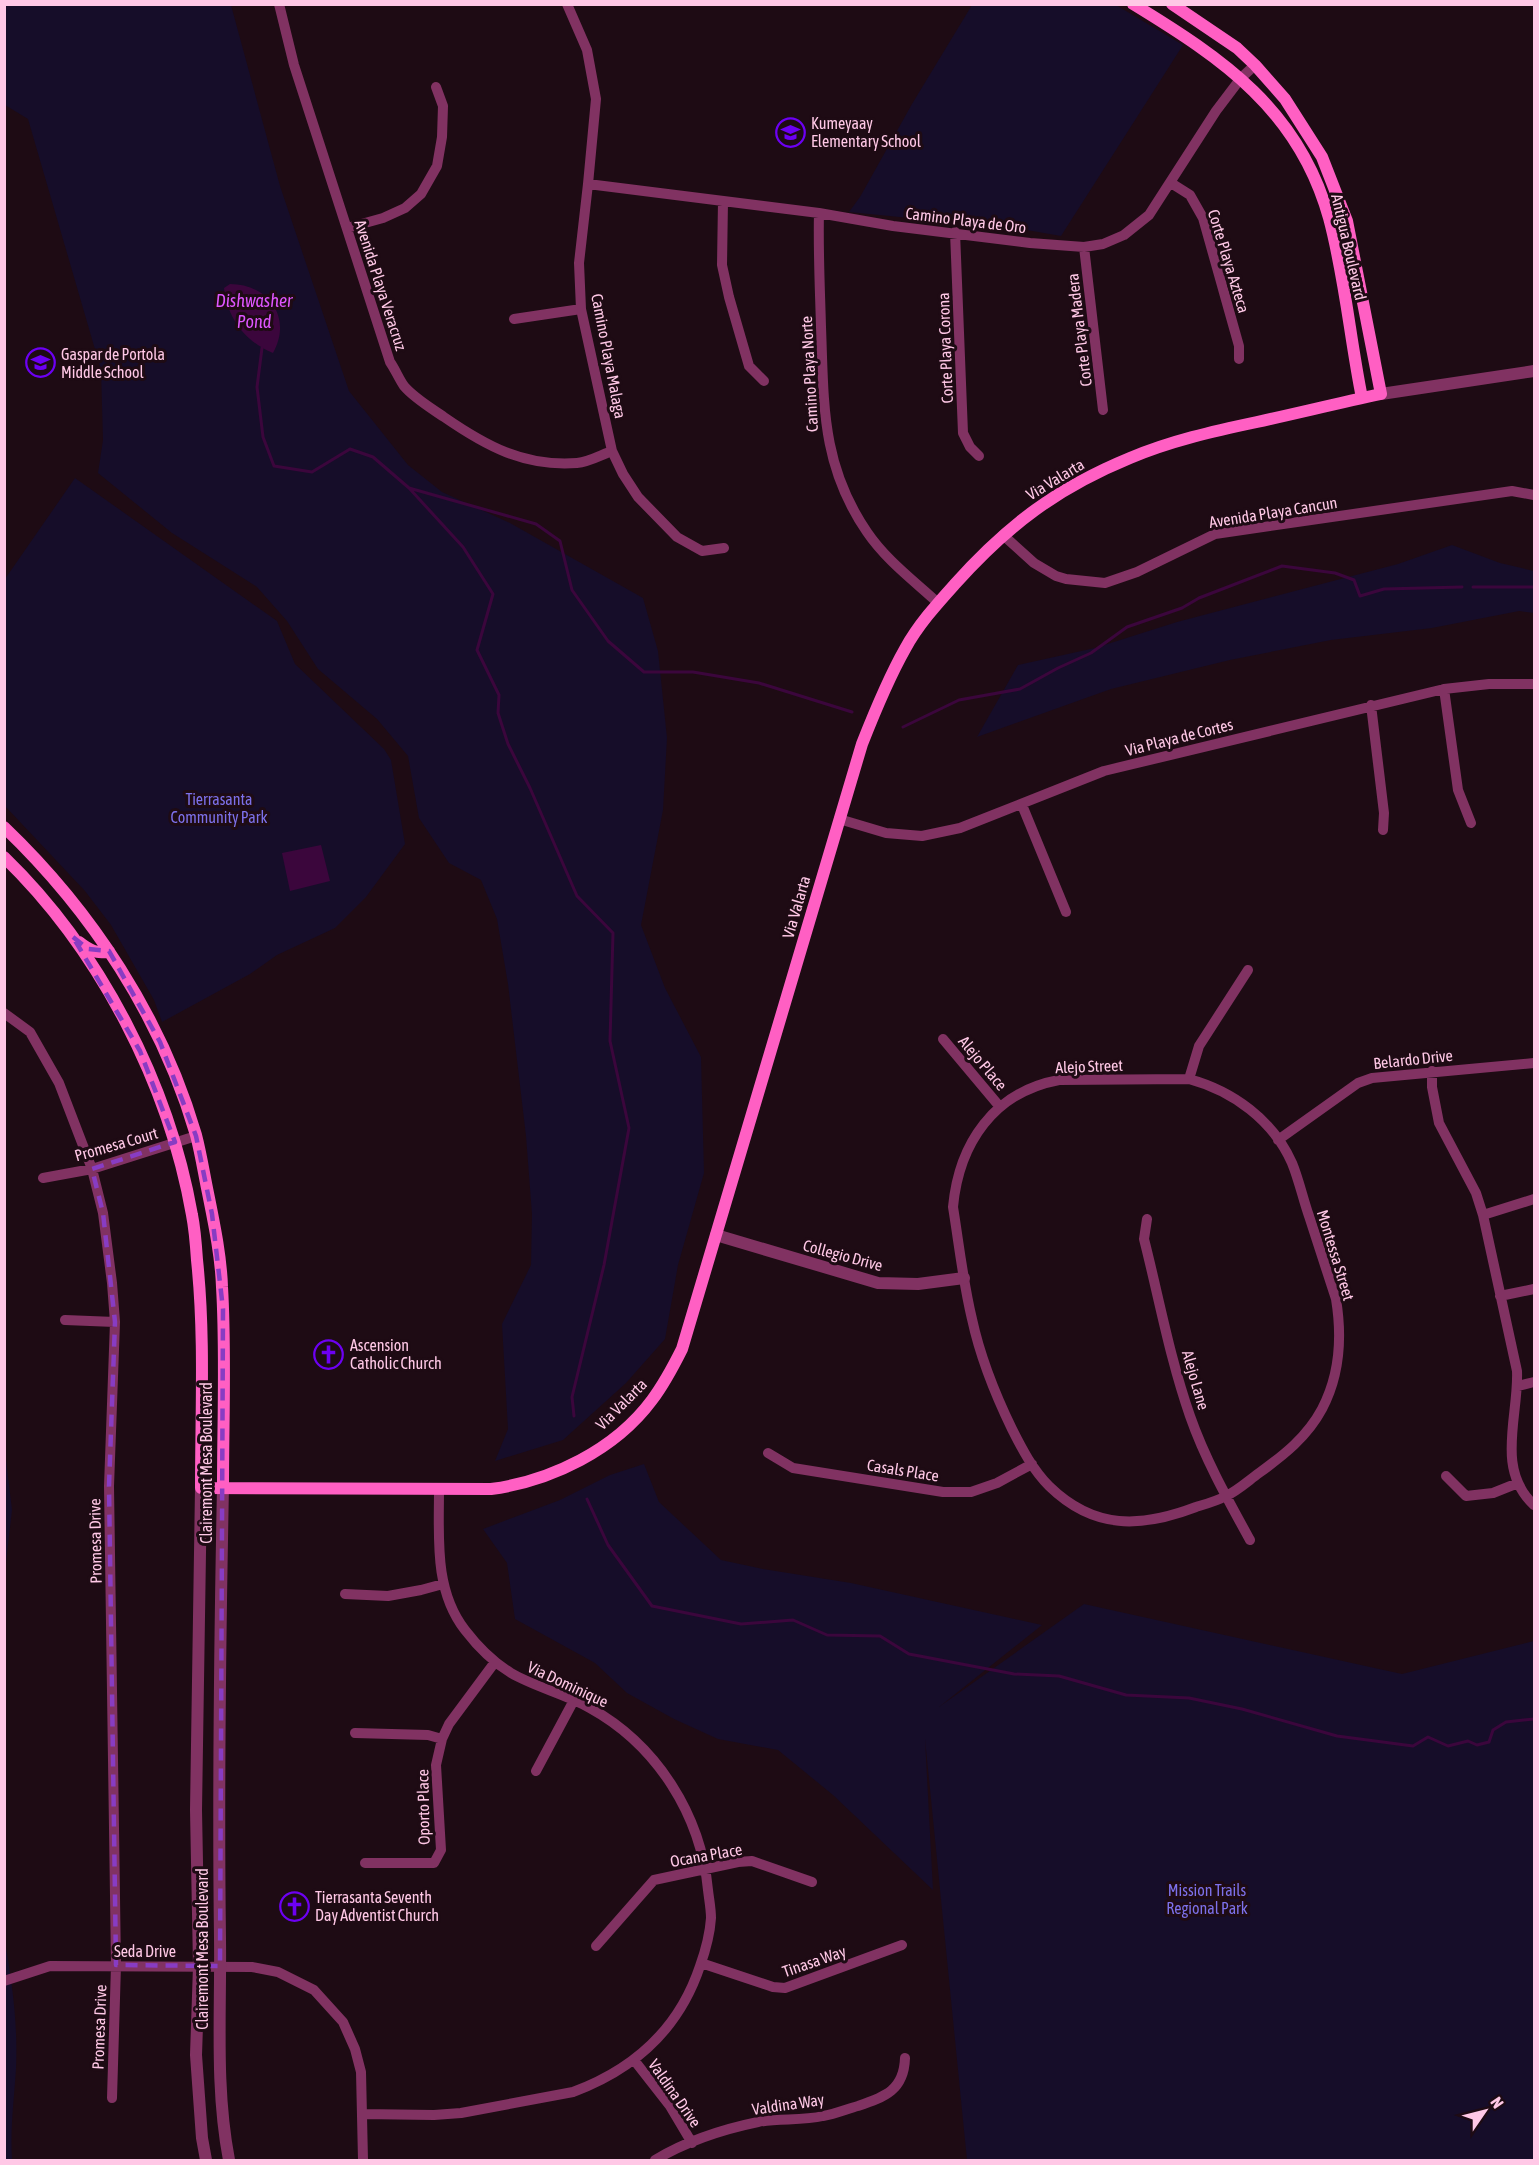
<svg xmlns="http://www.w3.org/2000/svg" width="1539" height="2165" font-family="'Asap Condensed',sans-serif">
<rect width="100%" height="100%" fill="#1e0b14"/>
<!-- green -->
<path fill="#160d29" d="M5,5H231L280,186L349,391L408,465L442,492L510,523L643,598L658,651L667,738L663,810L641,925L665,988L701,1057L704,1173L678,1265L665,1339L626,1383L563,1440L495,1461L508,1429L502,1324L531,1265L532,1214L526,1136L508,984L497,919L481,880L449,863L419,818L408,756L377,719L318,669L287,621L257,587L172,533L98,473L103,440L101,370L28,119L5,105Z
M972,5H1116L1183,45L1061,236L1021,229L849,212L860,197L912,104Z
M75,478L277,621L295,664L384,749L391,760L405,844L366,897L335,928L277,955L250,974L162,1022L154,1000L111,925L85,891L5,806V579Z
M1452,545L1500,563L1534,571V613L1519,611L1432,628L1331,640L1230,660L1111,689L977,737L1018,665L1095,648L1177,622L1398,564Z
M5,1451L12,1510L5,1571Z
M644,1464L659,1502L721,1560L763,1569L851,1583L1042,1625L939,1707L1084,1604L1402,1674L1534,1641V2160H967L925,1739L933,1890L833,1795L778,1750L718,1739L674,1719L627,1693L595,1663L515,1619L507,1563L483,1529L560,1500L610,1475Z
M4,1936C12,1981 18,2023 16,2069C14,2100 10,2129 12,2160H4Z"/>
<!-- water -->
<path fill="#3b063c" d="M230,284C268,284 293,317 273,353C245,342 227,317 224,288Z
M321,845L330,881L290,891L282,853Z"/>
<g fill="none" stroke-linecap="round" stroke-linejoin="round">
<!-- stream -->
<path stroke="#3b063c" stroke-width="3" d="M262,348L257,387L263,437L274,466L312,472L350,449L373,457L409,488L463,547L493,594L477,650L499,695L498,713L508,744L530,788L577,896L613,933L610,1041L629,1128L604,1265L572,1397L574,1416
M409,488L536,524L560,541L572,590L608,641L644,672H693L759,683L852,712
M1473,587H1534
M903,727L959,700L1020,689L1058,668L1091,653L1127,627L1182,608L1199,598L1282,566L1335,573L1354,580L1360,596L1384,589L1462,587
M587,1499L608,1545L652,1606L741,1624L793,1620L827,1635L880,1636L909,1654L1014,1674L1059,1676L1126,1695L1189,1698L1242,1709L1337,1736L1413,1746L1428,1737L1448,1746L1468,1741L1477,1745L1489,1742L1493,1730L1506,1722L1534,1719"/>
<!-- minor -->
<path stroke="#813262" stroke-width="10" d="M279,4L294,65L390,362C395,369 399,379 404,386C414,398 431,408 444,417C486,446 524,467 577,463C589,462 601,455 612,451
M567,4L587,50L596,99L588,184L579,263L581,309L612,451L623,474L638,497L677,537L702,551L724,548
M1171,183L1190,195L1203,218L1239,346V359
M588,184L819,213L893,226L1030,243L1084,247L1103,244L1124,235L1149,215L1216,111L1241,78L1255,65
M723,201L722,265L729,297L749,366L764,381
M819,213C818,251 820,289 821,327C824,404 821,465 867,532C886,560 913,580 938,603
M347,228L383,218L405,208L421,194L437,166L442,137L443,106L436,87
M955,232L963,433L970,447L979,456
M1084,247L1103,410
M514,319L581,309
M1003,535L1034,563L1056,576L1066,579L1105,583L1137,572L1215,534L1512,491L1534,495
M1444,689L1458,790L1471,823
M1371,705L1384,813L1383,830
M1022,805L1066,912
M839,819L886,833L922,836L960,828L1104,771L1444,689L1489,684H1534
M4,1013L30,1032L59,1083L92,1169L103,1213L112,1283L115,1322L109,1486L116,1965L112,2098
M943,1039L1000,1107
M1432,1071V1087L1439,1123L1476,1193L1483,1215L1517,1371C1519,1416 1495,1469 1534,1505
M1189,1079C1233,1091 1273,1120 1292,1163C1299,1180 1303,1199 1309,1216C1318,1243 1327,1271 1336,1299C1342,1336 1340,1375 1322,1409C1307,1437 1284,1455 1259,1473C1248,1481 1237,1491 1226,1496C1217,1501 1206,1504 1196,1507C1141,1528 1094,1530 1049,1486C1033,1470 1022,1449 1012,1429C995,1394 980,1356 972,1319C963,1282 959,1244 953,1207C959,1143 994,1092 1059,1080Z
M1189,1079L1199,1046L1248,970
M1278,1140L1358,1083L1372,1078L1534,1063
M43,1178L92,1169L196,1136
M1483,1215L1534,1199
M1147,1219L1144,1239C1159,1298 1170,1359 1190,1416C1205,1459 1228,1500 1250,1540
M1500,1296L1534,1289
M65,1320L115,1322
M1518,1386L1534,1382
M768,1453L793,1468L943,1492H971L997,1483L1032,1464
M1446,1476L1466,1496L1493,1493L1518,1483
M345,1594L388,1596L421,1590L443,1584
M355,1733L428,1735L442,1739
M536,1771L574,1700
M365,1863H434L441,1850L436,1765L442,1739L449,1724L495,1662
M596,1946L654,1880L738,1862L752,1861L812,1882
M701,1963L773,1987L785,1988L902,1945
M4,1981L50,1966L252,1967L278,1972L314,1990L343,2022L355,2049L361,2072L363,2160
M634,2060L670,2106L692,2143
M362,2114L434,2115L461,2113L573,2092C635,2069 679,2029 700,1966C705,1952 710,1933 711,1918C711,1909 709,1899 708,1890C701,1815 657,1745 590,1708C565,1694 535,1687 511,1673C493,1662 478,1647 465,1630C434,1590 439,1538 439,1490
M655,2160C685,2142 724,2129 758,2122C779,2118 802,2121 823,2116C835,2114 847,2109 858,2106C885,2097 904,2090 905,2058"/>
<!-- tertiary -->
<path stroke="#813262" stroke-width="12" d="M1381,394L1534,371
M716,1235L878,1283L918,1284L964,1278
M223,1486C220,1637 218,1787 220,1938C221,2013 215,2087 229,2160
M201,1488L196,1810L199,1966L196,2055L202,2138L206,2160"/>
<!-- secondary -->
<path stroke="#ff5fc3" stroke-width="12" d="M1133,4C1223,59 1299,110 1329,218C1345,277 1350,339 1362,398
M4,827C92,911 162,1018 196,1135C201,1154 204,1174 208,1193C214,1223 221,1256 222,1287C226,1353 223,1420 223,1486
M4,857C100,950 169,1084 192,1215C195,1230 196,1245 197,1260C205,1336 201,1412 201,1488L491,1489C551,1481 615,1450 652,1400C664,1384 673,1367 682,1349L862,744C875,711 888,679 905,649C918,625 937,604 955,584C1008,525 1057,488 1130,458C1170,441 1214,431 1257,422C1298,413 1339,403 1381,394L1347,221L1322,157L1285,99L1255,65L1237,48L1172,4
M79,942C88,949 97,955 109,951"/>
</g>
<!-- marked area -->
<path fill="none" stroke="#883cc3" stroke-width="4.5" stroke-dasharray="12 8" stroke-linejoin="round" d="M73,937L88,949L109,951L160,1042L196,1136L212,1214L223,1309L220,1966L116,1965L109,1486L115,1322L103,1213L92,1169L175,1142L140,1051Z"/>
<!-- icons -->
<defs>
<symbol id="school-ring" viewBox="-11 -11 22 22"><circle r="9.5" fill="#1e0b14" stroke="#6d00f3" stroke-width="1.5"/><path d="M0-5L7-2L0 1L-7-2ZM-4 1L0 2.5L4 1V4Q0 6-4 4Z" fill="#6d00f3"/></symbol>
<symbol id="church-ring" viewBox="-11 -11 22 22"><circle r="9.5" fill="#1e0b14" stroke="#6d00f3" stroke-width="1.5"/><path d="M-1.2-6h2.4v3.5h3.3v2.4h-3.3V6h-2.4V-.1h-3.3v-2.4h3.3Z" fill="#6d00f3"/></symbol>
</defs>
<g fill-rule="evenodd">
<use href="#school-ring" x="774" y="116" width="33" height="33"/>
<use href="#school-ring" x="24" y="346" width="33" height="33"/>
<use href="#church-ring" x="312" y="1338" width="33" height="33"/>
<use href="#church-ring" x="278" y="1890" width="33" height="33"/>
</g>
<g text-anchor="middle" stroke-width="6" stroke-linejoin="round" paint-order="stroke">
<!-- poi labels -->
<g font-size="16" fill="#ffc8e6" stroke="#1e0b14" text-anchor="start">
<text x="811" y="129">Kumeyaay<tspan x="811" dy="18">Elementary School</tspan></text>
<text x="61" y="360">Gaspar de Portola<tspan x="61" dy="18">Middle School</tspan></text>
<text x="350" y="1351">Ascension<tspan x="350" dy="18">Catholic Church</tspan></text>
<text x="315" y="1903">Tierrasanta Seventh<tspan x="315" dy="18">Day Adventist Church</tspan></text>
</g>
<!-- street labels -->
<g font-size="16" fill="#ffc8e6" stroke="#1e0b14">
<text transform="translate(966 220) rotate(7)" y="6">Camino Playa de Oro</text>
<text transform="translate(1349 247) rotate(77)" y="6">Antigua Boulevard</text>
<text transform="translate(1229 261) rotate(73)" y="6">Corte Playa Azteca</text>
<text transform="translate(381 285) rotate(72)" y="6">Avenida Playa Veracruz</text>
<text transform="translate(1079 330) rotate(-97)" y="6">Corte Playa Madera</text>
<text transform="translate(945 348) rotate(-92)" y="6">Corte Playa Corona</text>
<text transform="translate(609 356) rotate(79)" y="6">Camino Playa Malaga</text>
<text transform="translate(809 374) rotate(-93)" y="6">Camino Playa Norte</text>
<text transform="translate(1055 479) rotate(-31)" y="6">Via Valarta</text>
<text transform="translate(1273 512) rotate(-9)" y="6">Avenida Playa Cancun</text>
<text transform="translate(1179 737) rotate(-14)" y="6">Via Playa de Cortes</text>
<text transform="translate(796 907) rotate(-74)" y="6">Via Valarta</text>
<text transform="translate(1413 1059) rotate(-6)" y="6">Belardo Drive</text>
<text transform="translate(983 1063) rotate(50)" y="6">Alejo Place</text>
<text transform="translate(1089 1066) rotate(-2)" y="6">Alejo Street</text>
<text transform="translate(116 1144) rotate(-16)" y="6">Promesa Court</text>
<text transform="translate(843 1255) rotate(15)" y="6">Collegio Drive</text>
<text transform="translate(1336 1255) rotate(73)" y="6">Montessa Street</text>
<text transform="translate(1196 1380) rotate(74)" y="6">Alejo Lane</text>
<text transform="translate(621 1404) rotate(-45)" y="6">Via Valarta</text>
<text transform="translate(206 1463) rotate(-90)" y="6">Clairemont Mesa Boulevard</text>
<text transform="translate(903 1470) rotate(9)" y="6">Casals Place</text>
<text transform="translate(95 1541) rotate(-91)" y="6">Promesa Drive</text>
<text transform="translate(568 1684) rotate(25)" y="6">Via Dominique</text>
<text transform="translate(423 1807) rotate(-91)" y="6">Oporto Place</text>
<text transform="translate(706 1855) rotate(-10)" y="6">Ocana Place</text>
<text transform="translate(202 1949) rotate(-90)" y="6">Clairemont Mesa Boulevard</text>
<text x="145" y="1957">Seda Drive</text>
<text transform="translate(814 1961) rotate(-19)" y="6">Tinasa Way</text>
<text transform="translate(99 2027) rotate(-88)" y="6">Promesa Drive</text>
<text transform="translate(675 2093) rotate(55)" y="6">Valdina Drive</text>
<text transform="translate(788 2104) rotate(-8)" y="6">Valdina Way</text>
</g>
<!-- park labels -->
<g font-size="16" fill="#7d71eb" stroke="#1e0b14">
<text x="219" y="805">Tierrasanta<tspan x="219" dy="18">Community Park</tspan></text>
<text x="1207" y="1896">Mission Trails<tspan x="1207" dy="18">Regional Park</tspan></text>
</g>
<!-- water labels -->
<g font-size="18" font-style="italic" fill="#df56ff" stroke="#1e0b14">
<text x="254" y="307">Dishwasher<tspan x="254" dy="21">Pond</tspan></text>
</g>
</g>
<!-- border -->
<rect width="1539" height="2165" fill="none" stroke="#ffc8e6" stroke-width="12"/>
<!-- north arrow -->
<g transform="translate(1485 2111) rotate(55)" stroke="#1e0b14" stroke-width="4.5" paint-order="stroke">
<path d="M0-4.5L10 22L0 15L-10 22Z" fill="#ffc8e6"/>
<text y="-9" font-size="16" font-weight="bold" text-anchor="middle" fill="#ffc8e6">N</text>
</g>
</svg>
